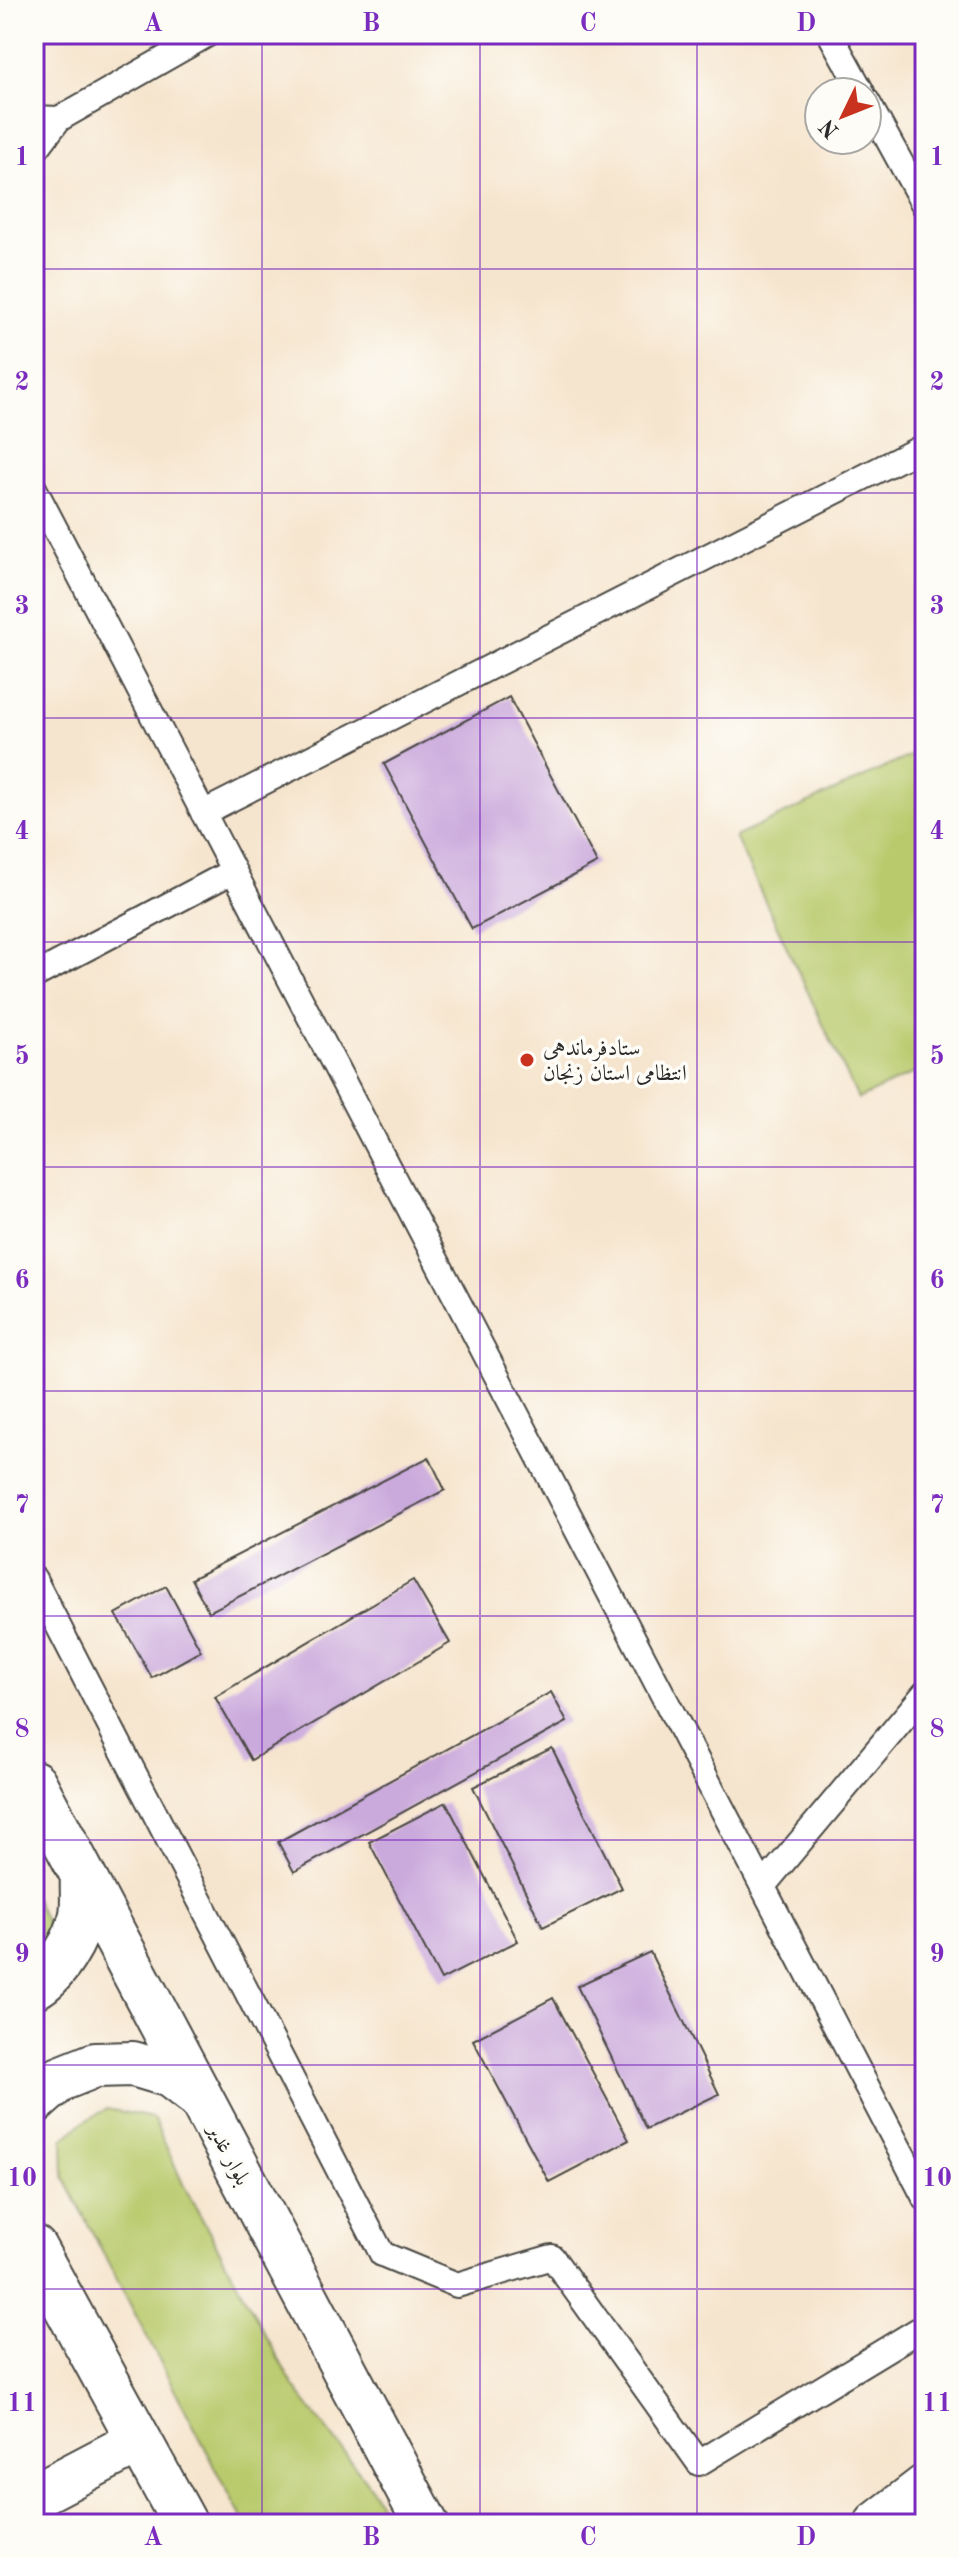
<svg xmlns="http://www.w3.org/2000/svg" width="959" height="2558" font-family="'Old Standard TT',Amiri,serif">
<rect width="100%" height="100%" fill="#fdfcf7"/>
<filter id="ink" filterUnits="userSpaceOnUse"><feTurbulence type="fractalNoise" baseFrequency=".0125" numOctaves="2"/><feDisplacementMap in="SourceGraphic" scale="16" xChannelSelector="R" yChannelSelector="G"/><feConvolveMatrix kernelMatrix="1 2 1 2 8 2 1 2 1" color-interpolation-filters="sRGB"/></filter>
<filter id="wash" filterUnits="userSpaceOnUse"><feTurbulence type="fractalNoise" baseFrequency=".006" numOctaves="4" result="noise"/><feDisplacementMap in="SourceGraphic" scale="32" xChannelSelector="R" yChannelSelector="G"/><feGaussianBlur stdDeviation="1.8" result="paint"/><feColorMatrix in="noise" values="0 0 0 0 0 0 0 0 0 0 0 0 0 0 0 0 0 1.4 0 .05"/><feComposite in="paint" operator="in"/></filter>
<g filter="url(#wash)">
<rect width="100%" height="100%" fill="#f6e5ce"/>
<!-- green -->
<path fill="#b9ca6d" stroke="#727a4c" stroke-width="2" d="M925,749V1068L858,1099L735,837Z
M34,1897L47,1925L34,1965Z
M107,2109L153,2118L183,2184L294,2387L370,2486L391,2524H245L64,2178L63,2139L82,2123Z"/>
<g id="blocks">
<!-- building -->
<path fill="#caa9dc" d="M509,697L597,863L472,929L384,764Z
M429,1457L445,1490L209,1612L191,1579Z
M413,1580L450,1643L251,1760L215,1697Z
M166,1586L201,1651L152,1678L116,1614Z
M551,1692L567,1722L294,1872L278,1842Z
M552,1748L622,1888L543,1927L473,1787Z
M446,1802L518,1941L441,1980L369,1842Z
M650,1952L719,2094L646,2129L577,1986Z
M553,1998L629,2140L549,2182L473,2040Z"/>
</g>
</g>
<g filter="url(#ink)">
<use href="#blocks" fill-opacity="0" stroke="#494743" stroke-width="2"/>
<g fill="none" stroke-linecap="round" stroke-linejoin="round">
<defs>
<path id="service" d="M830,34L862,92
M867,101L925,207
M34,118L59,119L208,34
M34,152L59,119
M34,488L925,2198
M203,813L925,446
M34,976L233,871
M34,1579L382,2254L457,2285L552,2257L699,2463L925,2326
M763,1886L925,1693"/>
<path id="minor" d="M34,2496L139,2441"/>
<path id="tertiary" d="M877,2524L925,2487"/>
<path id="secondary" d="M34,1783L426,2524
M34,1987C56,1975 78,1938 82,1914C84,1902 82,1888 83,1876
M34,2102L60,2079L95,2065L133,2064L170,2075L200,2098
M34,2248L185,2524"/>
</defs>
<!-- service casing -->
<use href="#service" stroke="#494743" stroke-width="28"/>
<!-- minor casing -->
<use href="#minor" stroke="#494743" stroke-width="48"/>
<!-- tertiary casing -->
<use href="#tertiary" stroke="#494743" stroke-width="48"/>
<!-- secondary casing -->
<use href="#secondary" stroke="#494743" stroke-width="48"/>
<!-- service -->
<use href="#service" stroke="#fff" stroke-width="24"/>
<!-- minor -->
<use href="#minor" stroke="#fff" stroke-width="44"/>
<!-- tertiary -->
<use href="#tertiary" stroke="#fff" stroke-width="44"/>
<!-- secondary -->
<use href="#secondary" stroke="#fff" stroke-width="44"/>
</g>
</g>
<!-- grid -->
<path fill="none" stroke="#7b2cbf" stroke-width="2" stroke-opacity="0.55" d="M262,34V2524M480,34V2524M697,34V2524M34,269H925M34,493H925M34,718H925M34,942H925M34,1167H925M34,1391H925M34,1616H925M34,1840H925M34,2065H925M34,2289H925"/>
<!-- markers -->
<circle fill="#c8321e" stroke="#fdfcf7" stroke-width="3" cx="527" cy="1060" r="8"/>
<g text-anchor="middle" stroke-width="7" stroke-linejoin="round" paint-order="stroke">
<!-- poi labels -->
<g font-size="22" fill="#2b2b2b" stroke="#fdfcf7" text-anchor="start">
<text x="543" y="1055">ستادفرماندهی<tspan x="543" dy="25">انتظامی استان زنجان</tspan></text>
</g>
<!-- street labels -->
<g font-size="22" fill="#2b2b2b" stroke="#fdfcf7">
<text transform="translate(230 2154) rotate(62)" y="8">بلوار غدیر</text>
</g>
</g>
<!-- margin -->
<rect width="959" height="2558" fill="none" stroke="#fdfcf7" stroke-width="88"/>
<!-- north arrow -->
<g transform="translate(843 116) rotate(227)"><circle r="38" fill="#fdfcf7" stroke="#a9a8a5" stroke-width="2"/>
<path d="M0-6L14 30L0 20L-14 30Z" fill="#c8321e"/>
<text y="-12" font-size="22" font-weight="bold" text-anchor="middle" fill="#2b2b2b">N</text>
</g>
<rect x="44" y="44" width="871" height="2470" fill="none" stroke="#7b2cbf" stroke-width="3"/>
<g font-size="26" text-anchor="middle" font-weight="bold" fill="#7b2cbf">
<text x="153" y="31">A</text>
<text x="371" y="31">B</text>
<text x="588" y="31">C</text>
<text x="806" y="31">D</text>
<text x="22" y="165">1</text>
<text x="937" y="165">1</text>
<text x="22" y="390">2</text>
<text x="937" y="390">2</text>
<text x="22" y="614">3</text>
<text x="937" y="614">3</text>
<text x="22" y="839">4</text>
<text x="937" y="839">4</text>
<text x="22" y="1064">5</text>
<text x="937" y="1064">5</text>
<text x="22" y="1288">6</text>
<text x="937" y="1288">6</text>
<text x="22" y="1513">7</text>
<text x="937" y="1513">7</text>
<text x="22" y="1737">8</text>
<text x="937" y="1737">8</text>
<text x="22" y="1962">9</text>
<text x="937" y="1962">9</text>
<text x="22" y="2186">10</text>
<text x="937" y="2186">10</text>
<text x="22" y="2411">11</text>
<text x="937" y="2411">11</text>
<text x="153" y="2545">A</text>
<text x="371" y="2545">B</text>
<text x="588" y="2545">C</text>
<text x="806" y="2545">D</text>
</g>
</svg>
